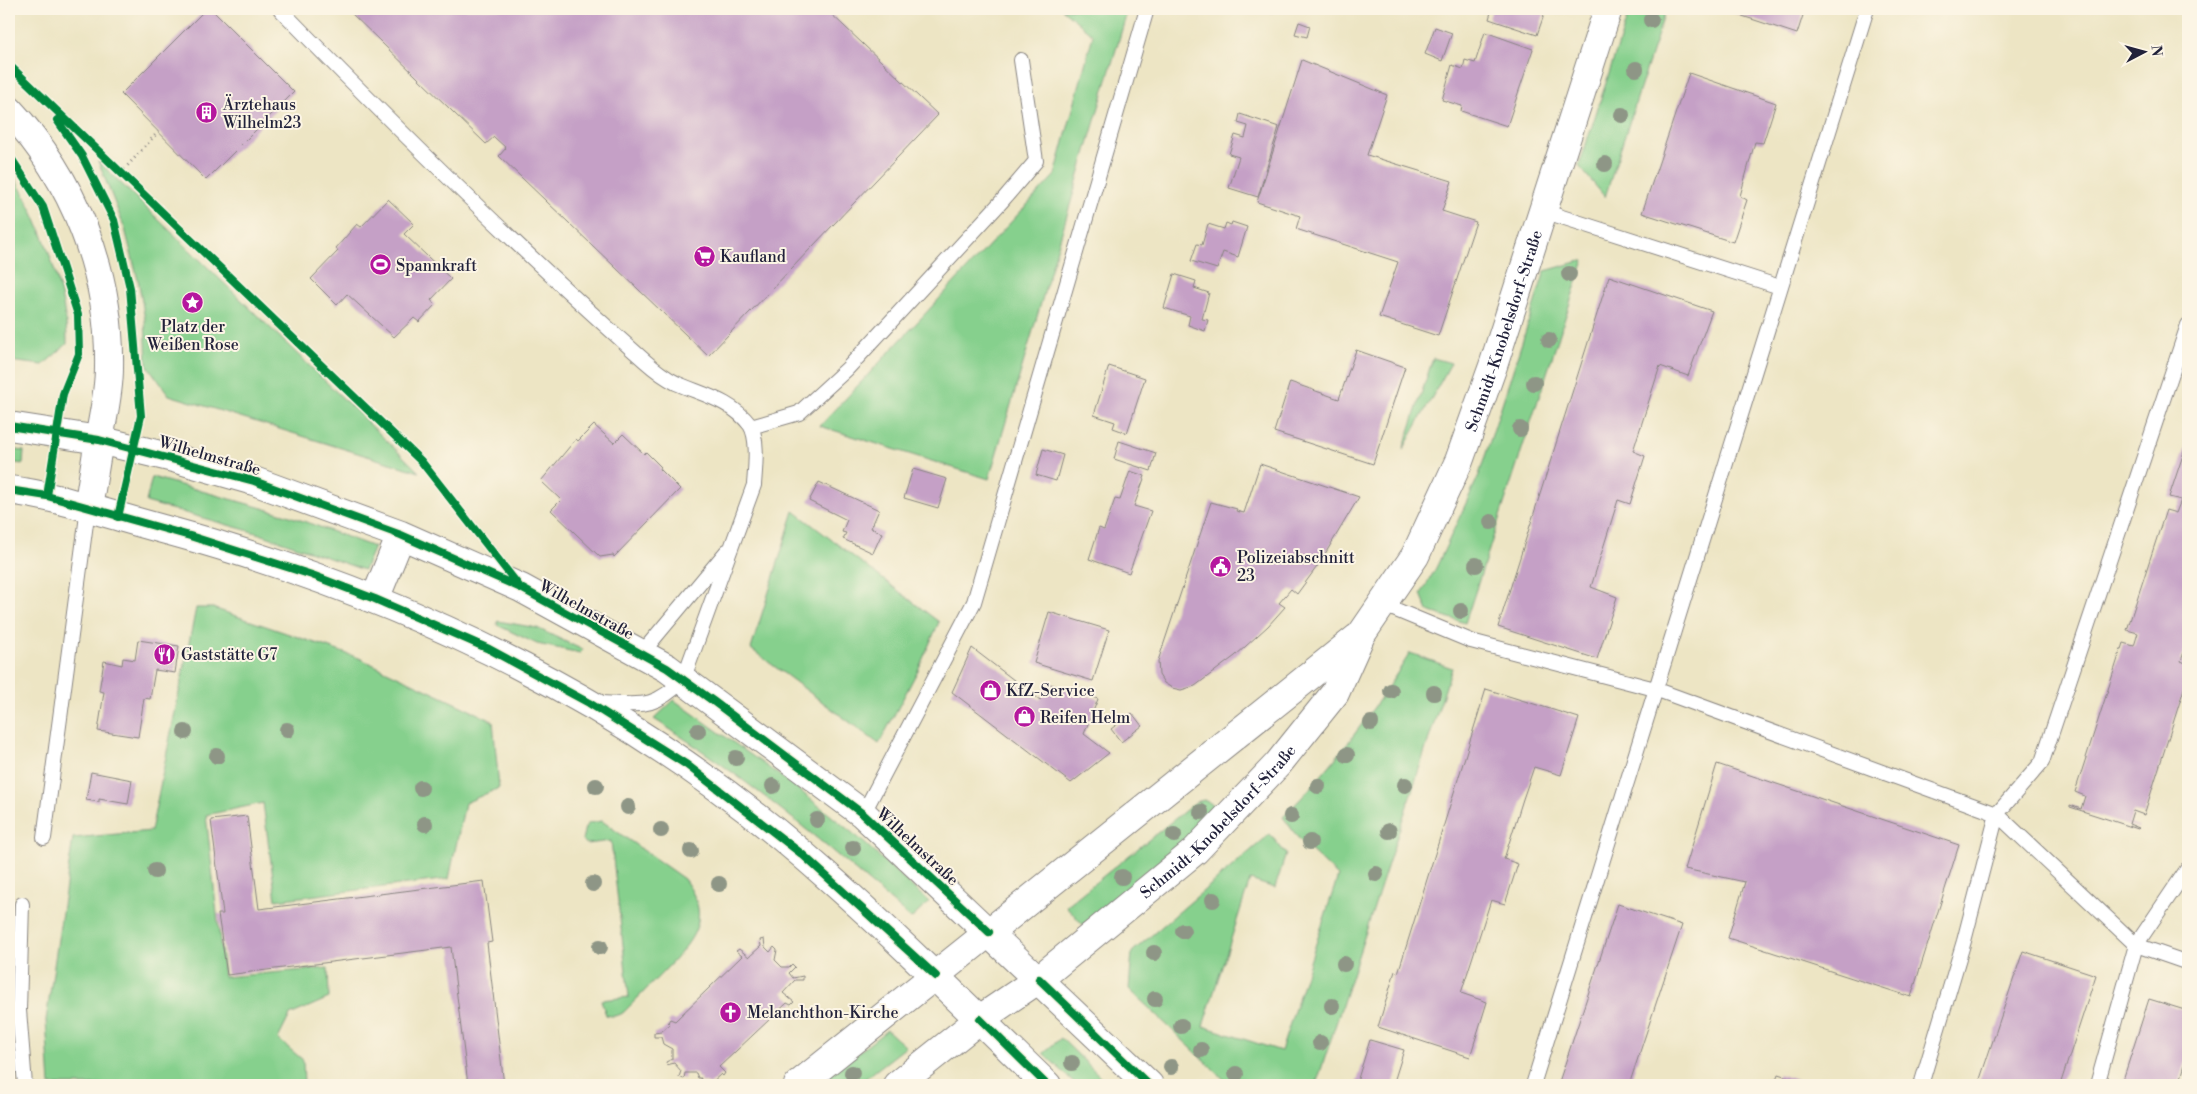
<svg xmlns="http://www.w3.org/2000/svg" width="2197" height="1094" font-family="'Libre Bodoni',serif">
<rect width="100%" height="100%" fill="#fcf5e5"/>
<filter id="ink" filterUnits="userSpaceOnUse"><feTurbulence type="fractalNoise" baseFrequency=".02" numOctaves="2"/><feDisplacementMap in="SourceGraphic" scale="10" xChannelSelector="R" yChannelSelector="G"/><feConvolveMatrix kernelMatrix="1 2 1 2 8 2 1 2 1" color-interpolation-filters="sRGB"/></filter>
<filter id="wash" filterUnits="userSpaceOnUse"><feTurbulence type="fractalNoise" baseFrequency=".0096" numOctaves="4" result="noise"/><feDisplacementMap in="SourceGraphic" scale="20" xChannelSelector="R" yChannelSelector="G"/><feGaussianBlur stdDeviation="1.12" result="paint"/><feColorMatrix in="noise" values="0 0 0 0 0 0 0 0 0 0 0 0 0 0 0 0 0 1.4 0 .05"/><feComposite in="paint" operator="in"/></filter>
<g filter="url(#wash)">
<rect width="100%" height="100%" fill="#ede5c4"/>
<!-- green -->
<path fill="#86d08d" stroke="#547964" d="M1062,9H1128L989,479L820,426L1055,175L1093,35Z
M1630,9H1666L1605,197L1579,166Z
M98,161L419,472L169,395L147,365L145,320L139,284L125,229Z
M9,170C38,211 68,294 67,344L43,365L9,361Z
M1584,260L1465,623L1428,611L1421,594L1436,568L1479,475L1545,271Z
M1433,358L1451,363L1403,450Z
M9,449L24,451L23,464L9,462Z
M152,477L287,515L374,547L364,570L260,534L146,502Z
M794,511L939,622L918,670L879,744L751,649Z
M196,608H213L359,658L493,721L499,788L465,803L449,879L276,900L263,803L206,815L224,977L328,968L329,998L290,1015L278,1039L303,1060L304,1085H50L46,1020L73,838L151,831Z
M498,621L537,628L583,650L580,653L537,644L497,625Z
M1410,653L1452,668L1316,1085H1230L1129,989L1132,952L1270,834L1286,854L1275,888L1250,880L1203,1026L1281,1051L1338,876L1299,839L1283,817C1332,768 1373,712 1410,653Z
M674,700L793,785L860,839L929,902L911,919C830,847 746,777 654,719Z
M1204,800L1214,805V812L1198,832L1083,925L1066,906L1196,802Z
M602,821L684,879C713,918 694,939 666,969C652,983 639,997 625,1011C620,1016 613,1017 606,1015L601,1000L629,997L611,841L587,844L582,840L585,827L589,823Z
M887,1030L906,1047L857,1085H817Z
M1061,1038L1109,1085H1077L1043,1053Z"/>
<g id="blocks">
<!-- building -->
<path fill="#c5a0c6" d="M206,9H211L294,92L206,180L121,94Z
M347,9H826L938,115L708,356L499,156L506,148L494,137L486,144Z
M1262,9H1274L1272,13Z
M1492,9H1546L1537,35L1489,19Z
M1721,9H1805L1797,34Z
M1299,22L1310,26L1307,37L1295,34Z
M1435,27L1452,33L1442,61L1425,54Z
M1485,32L1533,49L1507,126L1461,111L1462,106L1442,100L1452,65L1463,69L1465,60L1475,63Z
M1302,60L1387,95L1367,155L1452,181L1442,211L1476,222L1438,336L1379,317L1398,262L1296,229L1300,216L1257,202Z
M1689,73L1776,103L1763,143L1755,142L1740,196L1747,200L1733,242L1642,213Z
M1240,114L1279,127L1258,197L1229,188L1239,157L1229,154L1235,135L1245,138L1248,126L1238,123Z
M388,199L414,224L404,234L451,279L431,300L435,305L419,322L414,318L394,337L347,294L337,305L311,279L338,251L336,248L357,224L361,227Z
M1232,222L1247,227L1238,257L1223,252L1217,269L1191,261L1197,244L1202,245L1208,224L1224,229L1226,223L1231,225Z
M1174,274L1196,281L1194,288L1209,293L1202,319L1208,320L1205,331L1188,325L1190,316L1164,308Z
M1609,276L1712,311L1688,376L1660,366L1633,451L1645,456L1630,504L1618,500L1591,587L1617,597L1597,659L1498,627Z
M1356,350L1405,367L1373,464L1274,432L1290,382L1339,399Z
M1109,366L1145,378L1127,433L1113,428L1115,422L1094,415Z
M594,425L614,443L623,434L644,454L646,452L661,467L660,469L680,489L614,557L613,555L600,557L551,510L561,500L541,481L576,439L578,441Z
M2188,440V649H2185L2181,661L2188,664V676L2144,815L2133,811L2129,824L2139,828L2138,829L2070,807V805L2081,809L2085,796L2075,792L2123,643L2134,646L2138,633L2127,630L2166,510L2176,513L2181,500L2169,497Z
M1119,441L1156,453L1151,471L1114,459Z
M1043,449L1063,455L1056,481L1036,475Z
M1260,464L1359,497L1319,564L1297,594L1291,589L1279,603L1285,607L1268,626L1235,656L1195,686L1181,690L1172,688L1164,683L1159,675L1158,661L1211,502L1237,509L1236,511L1244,513Z
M913,469L947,479L938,508L904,498Z
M1130,471L1145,476L1134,506L1151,511L1129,573L1089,559L1099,528L1104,530L1115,499L1120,500Z
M819,482L879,510L871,528L882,533L873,553L843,539L846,533L842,532L847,520L809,501Z
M1049,612L1109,630L1093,681L1034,663Z
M138,640L179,646L175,673L155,670L150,699L144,698L138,737L98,731L104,692L99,691L104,661L122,665L123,658L135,660Z
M972,648L1040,700L1047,683L1098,699L1084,734L1109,753L1071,783L952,692Z
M1486,689L1579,718L1561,775L1534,767L1523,799L1504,859L1518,864L1505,904L1491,900L1461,993L1487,1002L1470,1057L1378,1027L1395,971L1398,973Z
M1132,713L1142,726L1121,742L1111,729Z
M1717,764L1959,845L1911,997L1728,938L1745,882L1685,869Z
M91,772L132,780L128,804L99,799V802L86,800Z
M247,816L259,909L484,881L492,942L487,943L504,1085H468L451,947L227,975L218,914H223L211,820Z
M1618,904L1682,925L1629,1085H1558Z
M764,939L765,947L770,952L774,947L777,950L775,960L782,967H789L792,964L795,967L789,973L793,978L803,976V980H795L783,993L794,1002L791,1005L787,1003L719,1067L725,1073L723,1076L721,1074L711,1083V1085L700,1081L701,1078H698L696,1073H685L684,1079L679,1077L681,1071L674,1063L667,1065L666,1062L672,1059V1049L663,1044L661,1037H654V1033L661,1032L670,1024L668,1022L670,1019L675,1021L742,956L736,951L739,949L749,957L761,946L760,940Z
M2023,951L2096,975L2060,1085H1978Z
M2149,999L2188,1011V1054L2179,1085L2122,1083Z
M1370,1040L1404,1050L1393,1085H1356Z
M1778,1074L1812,1085H1774Z"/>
</g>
</g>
<g filter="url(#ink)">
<use href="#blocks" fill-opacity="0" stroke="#888480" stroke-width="1"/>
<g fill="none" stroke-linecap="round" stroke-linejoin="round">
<defs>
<path id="service" d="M280,9C398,130 518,249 645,361C654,369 664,377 676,383C703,395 731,400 750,425C759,439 755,469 754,485L683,680C652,711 639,704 598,703
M1543,211L1780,287
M751,427L799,413L847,369L1002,201L1036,161L1021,60
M1384,605L1471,641L1655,689L1997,814L2136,945L2188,963
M641,654L727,551
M863,814L974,602L1147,9
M44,838L88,508
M22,904L19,1010L25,1085
M1533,1085L1867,9
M1921,1085L1964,941L1997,814L2042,762L2188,325
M2097,1085L2136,945L2188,868"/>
<path id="minor" d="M9,110C74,179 111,273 109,368C109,392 103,416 99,440"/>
<g id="tertiary">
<path d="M798,1085L1357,638"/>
<path id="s1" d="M897,1085L980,1019L1039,979L1195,851L1278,764L1335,693L1361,635L1415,556L1459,461L1493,366L1608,9"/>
</g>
<path id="secondary" d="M9,426L99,440L177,459L254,481L401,535L521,588L667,668L863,814L1149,1085
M9,490C50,495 88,508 127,519C161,529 194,537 228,548C436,612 635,711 802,854C887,927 966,1007 1047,1085
M88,508L99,440
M375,599L401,535"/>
</defs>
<!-- service casing -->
<use href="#service" stroke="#888480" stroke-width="16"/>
<!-- minor casing -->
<use href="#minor" stroke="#888480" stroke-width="30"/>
<!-- tertiary casing -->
<use href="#tertiary" stroke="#888480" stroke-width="30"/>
<!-- secondary casing -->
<use href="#secondary" stroke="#888480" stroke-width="30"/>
<!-- path -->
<path stroke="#888480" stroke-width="3" stroke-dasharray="1 4" stroke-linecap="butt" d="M121,173L158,132"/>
<!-- service -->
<use href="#service" stroke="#fff" stroke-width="14"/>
<!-- minor -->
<use href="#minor" stroke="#fff" stroke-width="28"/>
<!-- tertiary -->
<use href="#tertiary" stroke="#fff" stroke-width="28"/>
<!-- secondary -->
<use href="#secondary" stroke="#fff" stroke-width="28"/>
<defs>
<path id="cycleway" d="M9,65L421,461L519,586
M57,120L82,156L114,220L130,288L141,416L118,517
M9,155L43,207L78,315L79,354L63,394L47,496
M9,426L99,440L254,481L401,535L521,588L667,668L713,701L863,814L989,932
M9,490L47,496L190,536L312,575L375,599L489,649L589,703L687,765L803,855L936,976
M1039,979L1149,1085
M980,1019L1047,1085"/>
</defs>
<!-- cycleway casing -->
<use href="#cycleway" stroke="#fcf5e5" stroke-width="11"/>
<!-- cycleway -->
<use href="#cycleway" stroke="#00873e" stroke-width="8"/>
</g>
<!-- trees -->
<g fill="#8e9686">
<circle cx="1651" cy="20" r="8"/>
<circle cx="1636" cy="69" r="8"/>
<circle cx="1622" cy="115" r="8"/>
<circle cx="1605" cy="164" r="8"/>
<circle cx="1569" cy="274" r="8"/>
<circle cx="1549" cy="340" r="8"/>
<circle cx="1534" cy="383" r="8"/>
<circle cx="1520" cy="429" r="8"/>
<circle cx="1491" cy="522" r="8"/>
<circle cx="1476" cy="565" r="8"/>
<circle cx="1461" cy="611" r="8"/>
<circle cx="1391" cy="691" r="8"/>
<circle cx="1434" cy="693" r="8"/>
<circle cx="1371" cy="723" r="8"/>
<circle cx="287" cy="730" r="8"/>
<circle cx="698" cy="731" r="8"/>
<circle cx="185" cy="732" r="8"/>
<circle cx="1347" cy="755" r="8"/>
<circle cx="217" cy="756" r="8"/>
<circle cx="736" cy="758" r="8"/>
<circle cx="1405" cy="785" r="8"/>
<circle cx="596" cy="786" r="8"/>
<circle cx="773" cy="786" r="8"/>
<circle cx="1318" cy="786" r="8"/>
<circle cx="421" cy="788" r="8"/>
<circle cx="628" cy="807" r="8"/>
<circle cx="1201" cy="812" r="8"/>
<circle cx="1291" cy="816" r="8"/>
<circle cx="817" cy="820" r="8"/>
<circle cx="425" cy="824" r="8"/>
<circle cx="661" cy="830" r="8"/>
<circle cx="1389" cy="831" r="8"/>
<circle cx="1174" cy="835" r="8"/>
<circle cx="1310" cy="842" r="8"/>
<circle cx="853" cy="848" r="8"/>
<circle cx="691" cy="851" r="8"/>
<circle cx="155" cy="871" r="8"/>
<circle cx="1376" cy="874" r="8"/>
<circle cx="1122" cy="877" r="8"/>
<circle cx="593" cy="884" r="8"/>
<circle cx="719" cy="884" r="8"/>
<circle cx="1213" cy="900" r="8"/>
<circle cx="1183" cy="931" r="8"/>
<circle cx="600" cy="947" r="8"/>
<circle cx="1154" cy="953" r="8"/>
<circle cx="1344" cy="964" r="8"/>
<circle cx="1155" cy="999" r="8"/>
<circle cx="1332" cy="1006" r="8"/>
<circle cx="1181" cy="1026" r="8"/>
<circle cx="1320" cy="1043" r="8"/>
<circle cx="1201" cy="1050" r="8"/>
<circle cx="1072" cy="1063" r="8"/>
<circle cx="1171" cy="1067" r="8"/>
<circle cx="852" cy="1073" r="8"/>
<circle cx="1236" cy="1074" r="8"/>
</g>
</g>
<!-- icons -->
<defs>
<symbol id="building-disc" viewBox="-11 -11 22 22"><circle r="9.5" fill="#b5179e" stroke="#fcf5e5"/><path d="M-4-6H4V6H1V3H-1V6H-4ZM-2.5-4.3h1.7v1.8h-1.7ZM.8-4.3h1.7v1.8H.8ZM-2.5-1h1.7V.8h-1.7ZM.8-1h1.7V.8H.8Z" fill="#fff"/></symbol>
<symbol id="supermarket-disc" viewBox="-11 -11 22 22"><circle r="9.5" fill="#b5179e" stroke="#fcf5e5"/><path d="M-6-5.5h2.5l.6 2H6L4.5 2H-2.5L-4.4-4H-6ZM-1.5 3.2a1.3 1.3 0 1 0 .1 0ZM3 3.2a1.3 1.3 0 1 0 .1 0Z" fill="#fff"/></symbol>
<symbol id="stadium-disc" viewBox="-11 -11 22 22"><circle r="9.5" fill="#b5179e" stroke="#fcf5e5"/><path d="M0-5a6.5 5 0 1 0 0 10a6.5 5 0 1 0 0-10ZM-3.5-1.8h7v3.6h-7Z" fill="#fff"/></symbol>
<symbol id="sight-disc" viewBox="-11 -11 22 22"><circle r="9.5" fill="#b5179e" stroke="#fcf5e5"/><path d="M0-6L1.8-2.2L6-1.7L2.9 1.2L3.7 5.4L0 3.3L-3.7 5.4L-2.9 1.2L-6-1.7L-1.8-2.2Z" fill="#fff"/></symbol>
<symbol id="civic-disc" viewBox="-11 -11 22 22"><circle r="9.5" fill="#b5179e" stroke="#fcf5e5"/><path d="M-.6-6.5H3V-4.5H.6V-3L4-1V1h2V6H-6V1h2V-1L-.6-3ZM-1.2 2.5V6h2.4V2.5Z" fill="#fff"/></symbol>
<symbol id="restaurant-disc" viewBox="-11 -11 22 22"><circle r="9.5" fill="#b5179e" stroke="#fcf5e5"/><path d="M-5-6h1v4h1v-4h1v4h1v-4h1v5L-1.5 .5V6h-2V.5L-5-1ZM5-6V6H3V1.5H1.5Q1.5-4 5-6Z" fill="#fff"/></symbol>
<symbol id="shop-disc" viewBox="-11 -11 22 22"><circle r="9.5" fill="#b5179e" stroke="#fcf5e5"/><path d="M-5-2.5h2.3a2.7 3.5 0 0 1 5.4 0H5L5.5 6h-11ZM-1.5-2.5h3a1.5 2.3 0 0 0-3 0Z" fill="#fff"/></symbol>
<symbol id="church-disc" viewBox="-11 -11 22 22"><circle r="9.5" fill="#b5179e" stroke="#fcf5e5"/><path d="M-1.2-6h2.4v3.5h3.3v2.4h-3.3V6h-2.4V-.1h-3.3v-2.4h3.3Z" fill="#fff"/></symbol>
</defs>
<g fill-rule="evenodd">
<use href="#building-disc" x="194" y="100" width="25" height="25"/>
<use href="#supermarket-disc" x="692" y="244" width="25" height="25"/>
<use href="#stadium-disc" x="368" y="252" width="25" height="25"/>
<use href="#sight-disc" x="180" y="290" width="25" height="25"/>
<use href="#civic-disc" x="1208" y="554" width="25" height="25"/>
<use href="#restaurant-disc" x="152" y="642" width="25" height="25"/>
<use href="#shop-disc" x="978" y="678" width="25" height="25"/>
<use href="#shop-disc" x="1012" y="704" width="25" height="25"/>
<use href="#church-disc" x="718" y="1000" width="25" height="25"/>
</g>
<g text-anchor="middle" stroke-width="4" stroke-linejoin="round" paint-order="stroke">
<!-- poi labels -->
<g font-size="16" fill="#22223b" stroke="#fcf5e5" text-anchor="start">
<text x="223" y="110">Ärztehaus<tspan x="223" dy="18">Wilhelm23</tspan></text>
<text x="720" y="262">Kaufland</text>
<text x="396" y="271">Spannkraft</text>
<text x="193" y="332" text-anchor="middle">Platz der<tspan x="193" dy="18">Weißen Rose</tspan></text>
<text x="1237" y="563">Polizeiabschnitt<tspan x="1237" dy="18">23</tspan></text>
<text x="181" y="660">Gaststätte G7</text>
<text x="1006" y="696">KfZ-Service</text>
<text x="1040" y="723">Reifen Helm</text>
<text x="747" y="1018">Melanchthon-Kirche</text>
</g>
<!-- street labels -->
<g font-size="16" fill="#22223b" stroke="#fcf5e5">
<text dy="6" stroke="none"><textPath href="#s1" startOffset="992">Schmidt-Knobelsdorf-Straße</textPath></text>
<text transform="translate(210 455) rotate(16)" y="6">Wilhelmstraße</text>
<text transform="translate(587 609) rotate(29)" y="6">Wilhelmstraße</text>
<text dy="6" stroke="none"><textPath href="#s1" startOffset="416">Schmidt-Knobelsdorf-Straße</textPath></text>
<text transform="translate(918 846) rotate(43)" y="6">Wilhelmstraße</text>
</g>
</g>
<!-- margin -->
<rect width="2197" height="1094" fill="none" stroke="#fcf5e5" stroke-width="30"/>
<!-- north arrow -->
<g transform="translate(2144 52) rotate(84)" stroke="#fcf5e5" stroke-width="4" paint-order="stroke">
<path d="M0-4L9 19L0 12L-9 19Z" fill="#22223b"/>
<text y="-8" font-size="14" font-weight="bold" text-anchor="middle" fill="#22223b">N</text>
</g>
</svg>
